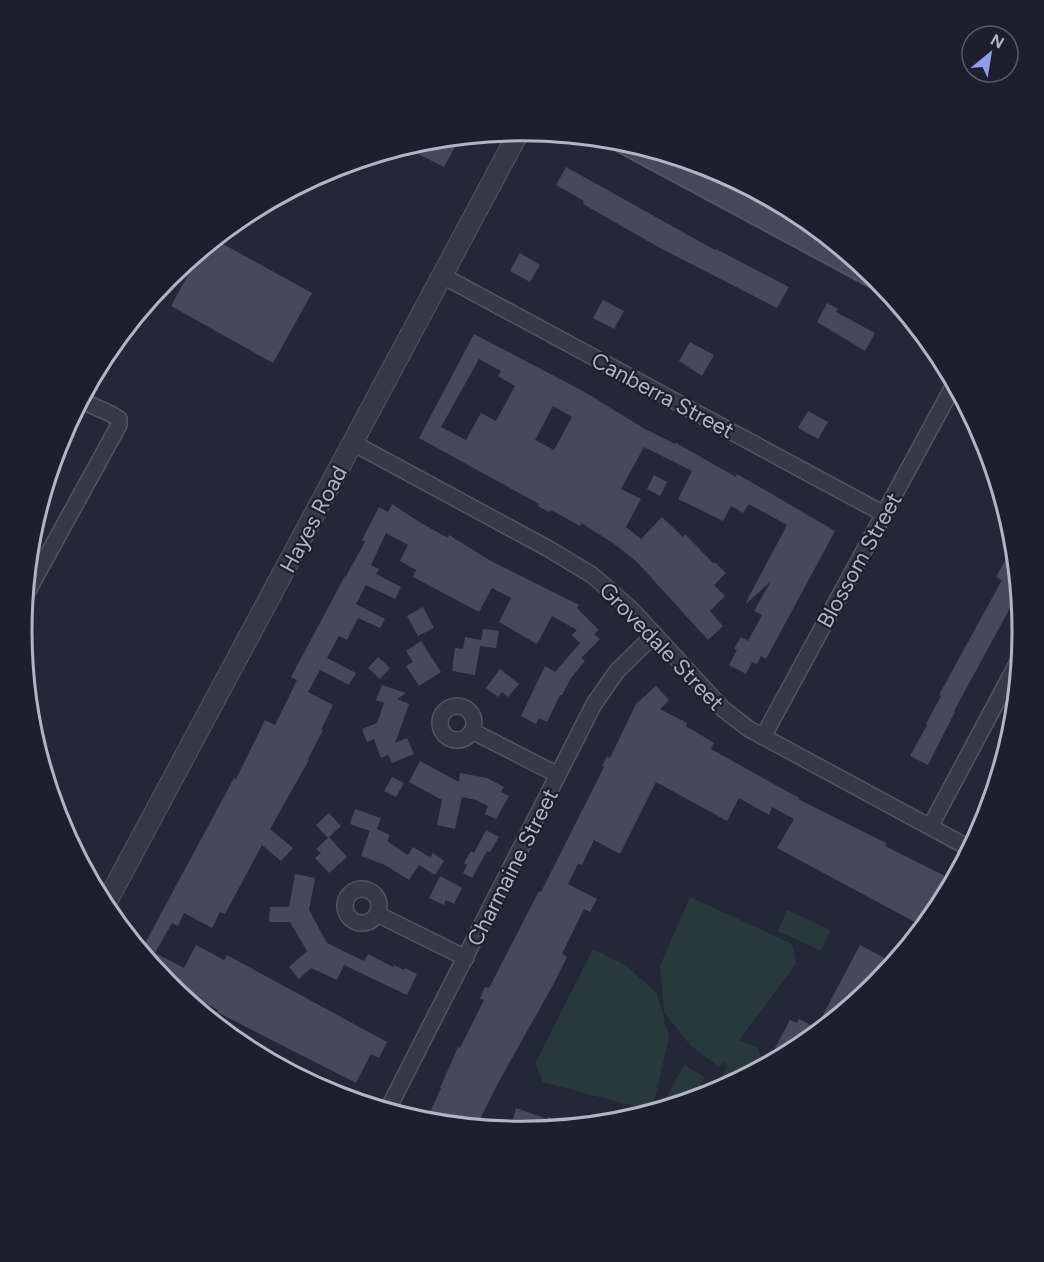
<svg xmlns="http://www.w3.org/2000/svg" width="1044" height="1262" font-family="Figtree,sans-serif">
<rect width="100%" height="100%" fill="#232836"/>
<!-- green -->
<path fill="#29383c" d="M690,897L792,944L796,964L739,1040L758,1048L760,1056L764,1059L760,1067L753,1064L739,1073L733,1084L722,1077L727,1066L723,1062L719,1067L690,1045L664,1012L660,966Z
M787,910L830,930L821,951L778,931Z
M593,949L625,965L657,993L669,1037L652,1111L543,1082L535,1064Z
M684,1065L705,1077L692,1100L672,1106L664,1102Z"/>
<!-- building -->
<path fill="#454a5b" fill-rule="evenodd" d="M461,136L444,167L402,146L425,140Z
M566,167L715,250L716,249L789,287L777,308L660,248L583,204L584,201L556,185Z
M214,239L312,293L273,363L171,306L203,248Z
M520,253L540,265L530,282L510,271Z
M603,300L624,311L614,329L593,318Z
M827,303L838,309L836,312L875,333L865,351L817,322Z
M474,334L583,391L645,429L675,444L676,443L736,477L737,474L758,486L835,531L766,659L761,656L757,664L752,662L746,674L729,665L737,650L734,649L741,637L748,641L762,615L754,611L771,581L747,603L746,602L787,525L749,504L743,513L731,506L723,521L678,499L692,471L644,447L621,489L641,499L626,527L641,539L662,517L683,537L685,534L714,564L715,562L726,573L714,585L725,596L710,611L723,626L708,640L636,561L613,543L581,523L580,526L551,510L549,512L538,506L539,504L419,438ZM479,359L501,371L498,376L515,386L496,421L481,413L466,440L441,427ZM553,406L572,417L554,450L535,440Z
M690,342L714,355L702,376L679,361Z
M808,411L828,422L818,439L798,428Z
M654,475L667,482L660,496L647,489Z
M392,504L421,523L448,538L449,535L491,561L579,605L577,608L599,630L594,634L600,639L581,658L585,661L571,678L562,695H560L547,722L539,718L536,724L521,716L545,666L555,672L580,643L572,635L577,630L552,616L537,644L499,622L511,598L492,588L479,612L413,577L416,570L400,561L408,545L386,533L371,565L379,569L376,574L401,587L395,599L366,585L356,604L385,619L380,628L358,618L347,640L339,636L327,658L356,673L349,685L320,670L308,692L333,705L321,730H323L308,759L309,760L270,829L293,848L281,861L262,845L225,914L220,912L212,928L184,913L178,926L172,923L155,953L184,968L196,945L224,960L227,955L387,1042L379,1058L371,1054L356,1083L217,1012L218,1010L165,981L131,940L143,947L234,778L236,779L265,720L275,725L297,680L291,677L345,576H346L365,542L362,540L379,507L388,512Z
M1008,555L1016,559L1018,578L1010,593L1016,597L954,711L955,712L928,765L910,756L927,725L926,724L941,696L939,695L1002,580L996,577Z
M423,607L434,628L418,636L407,616Z
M483,629L499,631L496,648L480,646Z
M465,637L481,640L475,675L452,671L455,648L463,649Z
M421,641L441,672L419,686L406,666L413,662L406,651Z
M378,657L390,668L380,679L368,668Z
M500,669L519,684L508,697L502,692L498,697L486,688Z
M382,685L406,693L397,699L409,704L395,743L407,738L414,754L392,763L388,755L381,758L374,739L367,742L362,729L377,723L384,703L376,700Z
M656,686L669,700L660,709L687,723L686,726L714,743L711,749L799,798L798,799L886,843L885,846L945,876L942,881L951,886L938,910L924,927L777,848L794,819L772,807L769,815L739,798L727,821L656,782L620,854L594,840L582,865L578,864L568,884L597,899L590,912L584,909L562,954L567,957L553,985L497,1085L476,1127L436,1124L427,1119L441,1088H440L458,1047L460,1048L484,1000L480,998L485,987L489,988L539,891L541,892L604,767L602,766L607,756L610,758L636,704Z
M420,761L459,782L460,773L487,778L504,787L501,792L509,796L496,819L485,814L488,806L476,800L462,797L455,829L437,825L442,800L409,782Z
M392,777L404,783L396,797L384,791Z
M355,809L381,818L377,829L390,835L387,841L408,855L413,847L430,857L433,853L444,861L435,875L419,865L409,880L385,865L361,856L370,831L350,824Z
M329,813L341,826L329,837L347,857L329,873L315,858L321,853L316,849L328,838L316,825Z
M486,830L499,837L490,852L487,851L472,878L463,873L467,865L464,863L471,851L474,853Z
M295,874L315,878L309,910L327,943L364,961L368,954L393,967L394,965L404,970L405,968L417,974L407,995L344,965L337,980L311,968L299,979L289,967L307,951L290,922H269L270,907H289Z
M440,876L462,888L454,904L446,900L444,905L429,898Z
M860,945L894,963L876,986L800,1048L787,1055L775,1048L790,1020L797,1023L799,1019L816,1028Z
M516,1108L547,1119L548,1117L577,1127L538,1130L512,1122Z"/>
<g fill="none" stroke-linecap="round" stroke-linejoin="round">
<defs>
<path id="minor" d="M750,207L758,192
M443,276L884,514
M353,443L549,549L592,575L632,610L723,709L749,729L971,849
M24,598L119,425V419L111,414L80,400
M440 723a17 17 0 1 1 34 0a17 17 0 1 1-34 0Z
M472,731L558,775
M763,737L955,383
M930,827L1020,658
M345 906a17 17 0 1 1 34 0a17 17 0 1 1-34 0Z
M377,914L466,958
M387,1111L594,704L617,671L654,635"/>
<path id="tertiary" d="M104,907L520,130"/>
<path id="secondary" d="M623,141L876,277"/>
</defs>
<!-- minor casing -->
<use href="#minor" stroke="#515562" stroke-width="18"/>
<!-- tertiary casing -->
<use href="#tertiary" stroke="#515562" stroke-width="22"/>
<!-- secondary casing -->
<use href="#secondary" stroke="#515562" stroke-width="26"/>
<!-- minor -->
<use href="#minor" stroke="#363a47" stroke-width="15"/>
<!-- tertiary -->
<use href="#tertiary" stroke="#363a47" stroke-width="20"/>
<!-- secondary -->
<use href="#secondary" stroke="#45495a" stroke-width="22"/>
</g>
<g text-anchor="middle" stroke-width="4.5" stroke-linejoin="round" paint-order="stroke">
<!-- street labels -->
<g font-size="22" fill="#b1b5c3" stroke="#1c1f2c">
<text transform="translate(663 395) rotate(28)" y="8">Canberra Street</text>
<text transform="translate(313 519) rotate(-62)" y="8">Hayes Road</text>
<text transform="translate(859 560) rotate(-61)" y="8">Blossom Street</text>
<text transform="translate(662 646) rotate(46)" y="8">Grovedale Street</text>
<text transform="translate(512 867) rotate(-63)" y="8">Charmaine Street</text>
</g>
</g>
<!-- crop -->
<path d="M0 0H1044V1262H0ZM32 631a490 490 0 1 1 980 0a490 490 0 1 1-980 0Z" fill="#1c1f2c" fill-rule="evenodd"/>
<path fill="none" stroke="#b1b5c3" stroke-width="3" d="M32 631a490 490 0 1 1 980 0a490 490 0 1 1-980 0Z"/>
<!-- north arrow -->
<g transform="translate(990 54) rotate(30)"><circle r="28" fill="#1c1f2c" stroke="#585b68" stroke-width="1.5"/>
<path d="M0-4.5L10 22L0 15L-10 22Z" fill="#8d9fec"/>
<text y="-9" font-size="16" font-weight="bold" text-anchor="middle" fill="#b1b5c3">N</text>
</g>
</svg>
